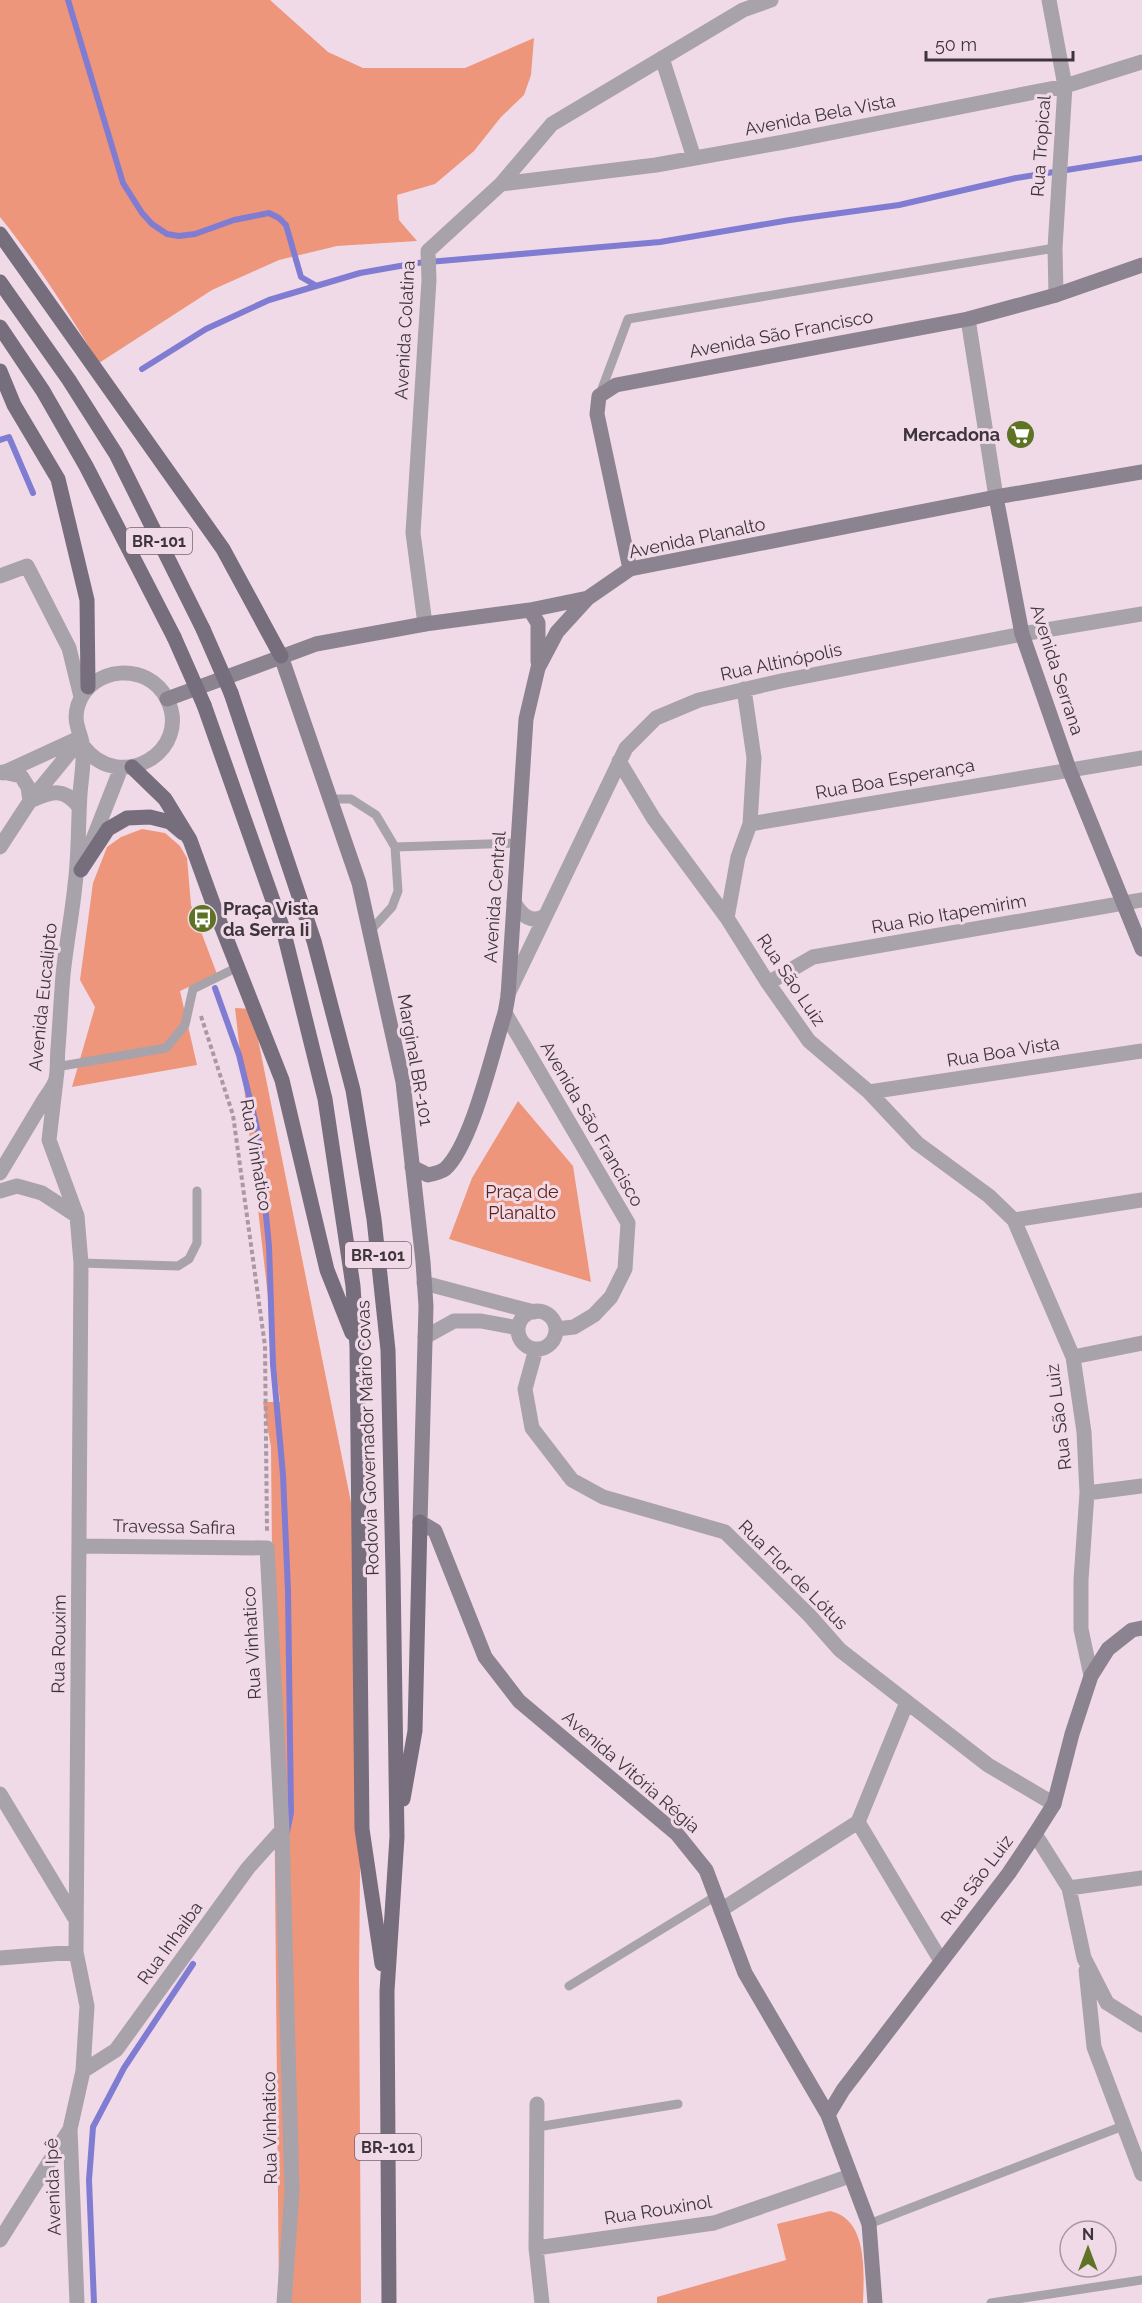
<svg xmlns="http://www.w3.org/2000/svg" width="1142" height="2303" font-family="Raleway,sans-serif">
<rect width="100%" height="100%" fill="#f1dae8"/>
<!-- green -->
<path fill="#ed967b" d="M0,0H270L328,52L363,68H465L534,38L531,75L524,95L501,117L474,151L435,184L397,195L399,220L417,241L337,246L279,260L212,290L99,363C68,312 37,263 0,217Z
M142,829L165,833L180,846L187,858L191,905L217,974L180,991L197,1065L72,1087L95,1007L80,980L93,883L107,847L121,837Z
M235,1008L252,1009L363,1562L359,1977L361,2303H279L271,1447L263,1402H280Z
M518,1101L573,1166L591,1282L449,1239L472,1178Z
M830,2211C868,2219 864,2272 863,2303H657V2297L786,2260L777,2224Z"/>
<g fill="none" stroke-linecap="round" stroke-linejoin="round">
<!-- stream -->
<path stroke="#807cd2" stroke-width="6" d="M68,0L123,183L142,213L152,224L167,234L179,236L195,234L234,220L269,213L279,218L286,225L301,277L315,285
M142,369L206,329L269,300L360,273L417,263L660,242L790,220L899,205L1016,178L1142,158
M0,440L9,437L33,493
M215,988L239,1055L258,1132L269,1246L273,1364L283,1475L288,1591L291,1813L287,1832
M94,2303L89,2180L93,2127L124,2068L193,1964"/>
<!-- path -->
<path stroke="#aa98a3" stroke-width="4" stroke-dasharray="4.5 3" stroke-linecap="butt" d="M201,1016L233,1115L265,1346L267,1532"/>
<!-- lane -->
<path stroke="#a8a2ab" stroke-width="9" d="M600,394L628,319L1055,248
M330,799H351L376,815L395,847L398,891L392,907L370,931
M395,847L518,843
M56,1067L166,1048L185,1025L193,989L238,967
M81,1263L178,1266L189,1259L197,1243V1191
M569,1986L716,1896
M537,2127L678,2104
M869,2224L1123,2126
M991,2303L1142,2280"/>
<!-- street -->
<path stroke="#a8a2ab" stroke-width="15" d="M1049,0L1065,86L1055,248L1056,295
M662,58L694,158
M501,184L656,165L784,142L1065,86L1142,62
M968,319L996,497
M0,576L27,566L69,648L81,697
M425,624L413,533L429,280L428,251L501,184L552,124L743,10L771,0
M744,689L754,758L750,824
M619,761L654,819L727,918L768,983L809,1041L869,1092L917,1143L989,1196L1014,1220L1073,1357L1084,1432L1087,1493L1081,1580V1629L1091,1676
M3,772L21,776L28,787L30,801C51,791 64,787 79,807
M3,773L79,738
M0,847L30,801L80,740
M88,852L121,768
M514,902C521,915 532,925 546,915
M727,918L738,857L750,824L1142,758
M768,983L813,957L1142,900
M508,994L626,748L656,718L699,700L781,681L1022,634L1142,614
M505,1013L628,1223L625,1269L611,1297L594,1315L574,1327L556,1329
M56,1080L49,1140L77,1216L81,1263L76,1952L87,2006L83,2071L70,2129L77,2303
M869,1092L1142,1051
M0,1173C14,1150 28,1126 42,1103C46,1096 54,1087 56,1079C58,1069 57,1058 58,1048C60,1023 61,999 63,975C66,945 72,915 75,885C79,855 78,824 80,794C81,780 84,764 83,749C82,733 72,724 78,705C91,666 148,661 167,699C193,751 119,795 83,746
M0,1191L17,1186L42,1193L77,1216
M1014,1220L1142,1200
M424,1283L534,1312
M518 1330a19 19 0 1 1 38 0a19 19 0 1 1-38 0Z
M425,1337L454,1321H481L518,1328
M536,1349L525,1389L532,1428L572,1480L603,1497L725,1532L810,1616L840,1650L988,1765L1054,1804
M1073,1357L1142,1343
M1087,1493L1142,1486
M80,1546L267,1548L282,1830L292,2192L284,2303
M0,1794L76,1920
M858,1822L941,1961
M1035,1834L1069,1888L1084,1958L1107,2003L1142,2025
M1069,1888L1142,1878
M721,1910L858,1822L907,1702
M0,1958L76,1952
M1086,1970L1094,2047L1142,2174
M83,2071L116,2050L248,1868L282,1830
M537,2104L536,2248L542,2303
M0,2240L70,2129
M536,2248L714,2223L850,2176"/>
<!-- secondary -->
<path stroke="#8b8490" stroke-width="15" d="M996,497L1022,634L1069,769L1142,949
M630,569L597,414L599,396L616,385L968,319L1056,295L1142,265
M530,610L538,623V662
M281,656L359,883L403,1082L423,1262L426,1306L420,1522L435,1531L485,1657L519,1701L677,1834L706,1870L745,1973L828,2115L869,2224L875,2303
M167,699L316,644L425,624L530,610L588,598L630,569L996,497L1142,472
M412,1167L428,1175C433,1174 441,1172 445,1169C472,1145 493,1050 505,1013L508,996L526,719L538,668L557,632L588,598
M828,2115L843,2090L1009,1873L1035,1834L1054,1804L1072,1734L1091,1676L1108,1649L1132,1630L1142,1628"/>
<!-- primary -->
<path stroke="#776e7d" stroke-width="15" d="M0,234L223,549L281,656
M0,282L69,380L116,454L203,629
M0,327L43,391L86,466L174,637
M0,371L14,405L58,479L87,600L88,687
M231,693L314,941L353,1090L374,1219L388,1350L393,1571L397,1837L387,1991L389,2303
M204,705L283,929L325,1099L353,1286L357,1347L362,1829L382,1964
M132,767L165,799L190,840L219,920L282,1080L327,1270L352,1333
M81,870L108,829L127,818L150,817L170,822L183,833
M403,1799L415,1731L420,1522"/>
<!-- primary-bridge -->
<path stroke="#776e7d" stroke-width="15" d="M203,629L231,693
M174,637L204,705"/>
</g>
<!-- icons -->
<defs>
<symbol id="supermarket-disc" viewBox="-11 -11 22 22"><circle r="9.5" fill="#5e7323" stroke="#f1dae8"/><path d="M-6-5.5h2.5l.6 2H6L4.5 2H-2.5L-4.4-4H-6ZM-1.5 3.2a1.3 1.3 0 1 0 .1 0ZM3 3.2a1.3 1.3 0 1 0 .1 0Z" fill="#fff"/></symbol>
<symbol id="bus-disc" viewBox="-11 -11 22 22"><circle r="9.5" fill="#5e7323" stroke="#f1dae8"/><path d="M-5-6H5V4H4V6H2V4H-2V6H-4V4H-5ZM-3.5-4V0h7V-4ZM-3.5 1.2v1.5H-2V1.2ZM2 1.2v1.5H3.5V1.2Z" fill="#fff"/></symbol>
</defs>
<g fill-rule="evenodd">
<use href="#supermarket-disc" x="1004" y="418" width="33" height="33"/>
<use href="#bus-disc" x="186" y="902" width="33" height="33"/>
</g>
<g text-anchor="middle" stroke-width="6" stroke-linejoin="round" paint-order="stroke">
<!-- shield labels -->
<g fill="#f1dae8" stroke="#74666e" stroke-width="1.5">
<rect x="126" y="528" width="66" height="26" rx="4.5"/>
<rect x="345" y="1242" width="66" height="26" rx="4.5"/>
<rect x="355" y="2134" width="66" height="26" rx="4.5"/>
</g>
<g font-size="16" font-weight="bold" fill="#3e353a">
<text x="159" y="547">BR-101</text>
<text x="378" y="1261">BR-101</text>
<text x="388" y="2153">BR-101</text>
</g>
<!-- street labels -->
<g font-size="18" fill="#3e353a" stroke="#f1dae8">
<text transform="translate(820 115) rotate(-11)" y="6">Avenida Bela Vista</text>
<text transform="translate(1041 146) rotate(-86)" y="6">Rua Tropical</text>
<text transform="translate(405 330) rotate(-87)" y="6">Avenida Colatina</text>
<text transform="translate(781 334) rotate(-11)" y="6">Avenida São Francisco</text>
<text transform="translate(697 538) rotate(-12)" y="6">Avenida Planalto</text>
<text transform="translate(781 662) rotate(-12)" y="6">Rua Altinópolis</text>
<text transform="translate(1057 670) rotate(72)" y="6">Avenida Serrana</text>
<text transform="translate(895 779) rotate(-10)" y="6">Rua Boa Esperança</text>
<text transform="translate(495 897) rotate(-86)" y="6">Avenida Central</text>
<text transform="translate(949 914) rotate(-10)" y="6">Rua Rio Itapemirim</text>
<text transform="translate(791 980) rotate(56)" y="6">Rua São Luiz</text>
<text transform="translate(43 997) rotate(-84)" y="6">Avenida Eucalipto</text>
<text transform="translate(1003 1052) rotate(-9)" y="6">Rua Boa Vista</text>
<text transform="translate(415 1060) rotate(80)" y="6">Marginal BR-101</text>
<text transform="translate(592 1124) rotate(60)" y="6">Avenida São Francisco</text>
<text transform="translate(256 1155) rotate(80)" y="6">Rua Vinhatico</text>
<text transform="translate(1059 1417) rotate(-97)" y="6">Rua São Luiz</text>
<text transform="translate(368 1438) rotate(-92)" y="6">Rodovia Governador Mário Covas</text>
<text transform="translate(174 1527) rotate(1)" y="6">Travessa Safira</text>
<text transform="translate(793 1575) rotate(45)" y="6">Rua Flor de Lótus</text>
<text transform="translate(252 1643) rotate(-93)" y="6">Rua Vinhatico</text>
<text transform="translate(59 1644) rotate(-89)" y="6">Rua Rouxim</text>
<text transform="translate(631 1772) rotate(41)" y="6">Avenida Vitória Régia</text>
<text transform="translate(977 1880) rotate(-53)" y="6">Rua São Luiz</text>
<text transform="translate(170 1943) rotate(-54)" y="6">Rua Inhaiba</text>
<text transform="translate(270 2128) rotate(-91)" y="6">Rua Vinhatico</text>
<text transform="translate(53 2187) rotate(-92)" y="6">Avenida Ipê</text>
<text transform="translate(658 2210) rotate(-9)" y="6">Rua Rouxinol</text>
</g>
<!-- poi labels -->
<g font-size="18" font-weight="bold" fill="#3e353a" stroke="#f1dae8" text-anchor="end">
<text x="1000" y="441">Mercadona</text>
<text x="223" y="915" text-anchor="start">Praça Vista<tspan x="223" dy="21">da Serra Ii</tspan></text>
</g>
<!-- park labels -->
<g font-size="18" fill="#61230f" stroke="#f1dae8">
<text x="522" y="1198">Praça de<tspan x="522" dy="21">Planalto</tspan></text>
</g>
</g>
<!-- north arrow -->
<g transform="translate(1088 2249)"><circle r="28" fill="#f1dae8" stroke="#a998a2" stroke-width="1.5"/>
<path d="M0-4.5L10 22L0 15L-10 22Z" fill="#5e7323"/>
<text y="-9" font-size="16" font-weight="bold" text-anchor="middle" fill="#3e353a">N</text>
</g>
<!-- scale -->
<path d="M926 51v9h147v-9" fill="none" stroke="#3e353a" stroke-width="3"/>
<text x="935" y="51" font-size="18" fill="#3e353a" stroke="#f1dae8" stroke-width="4.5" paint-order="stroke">50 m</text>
</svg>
